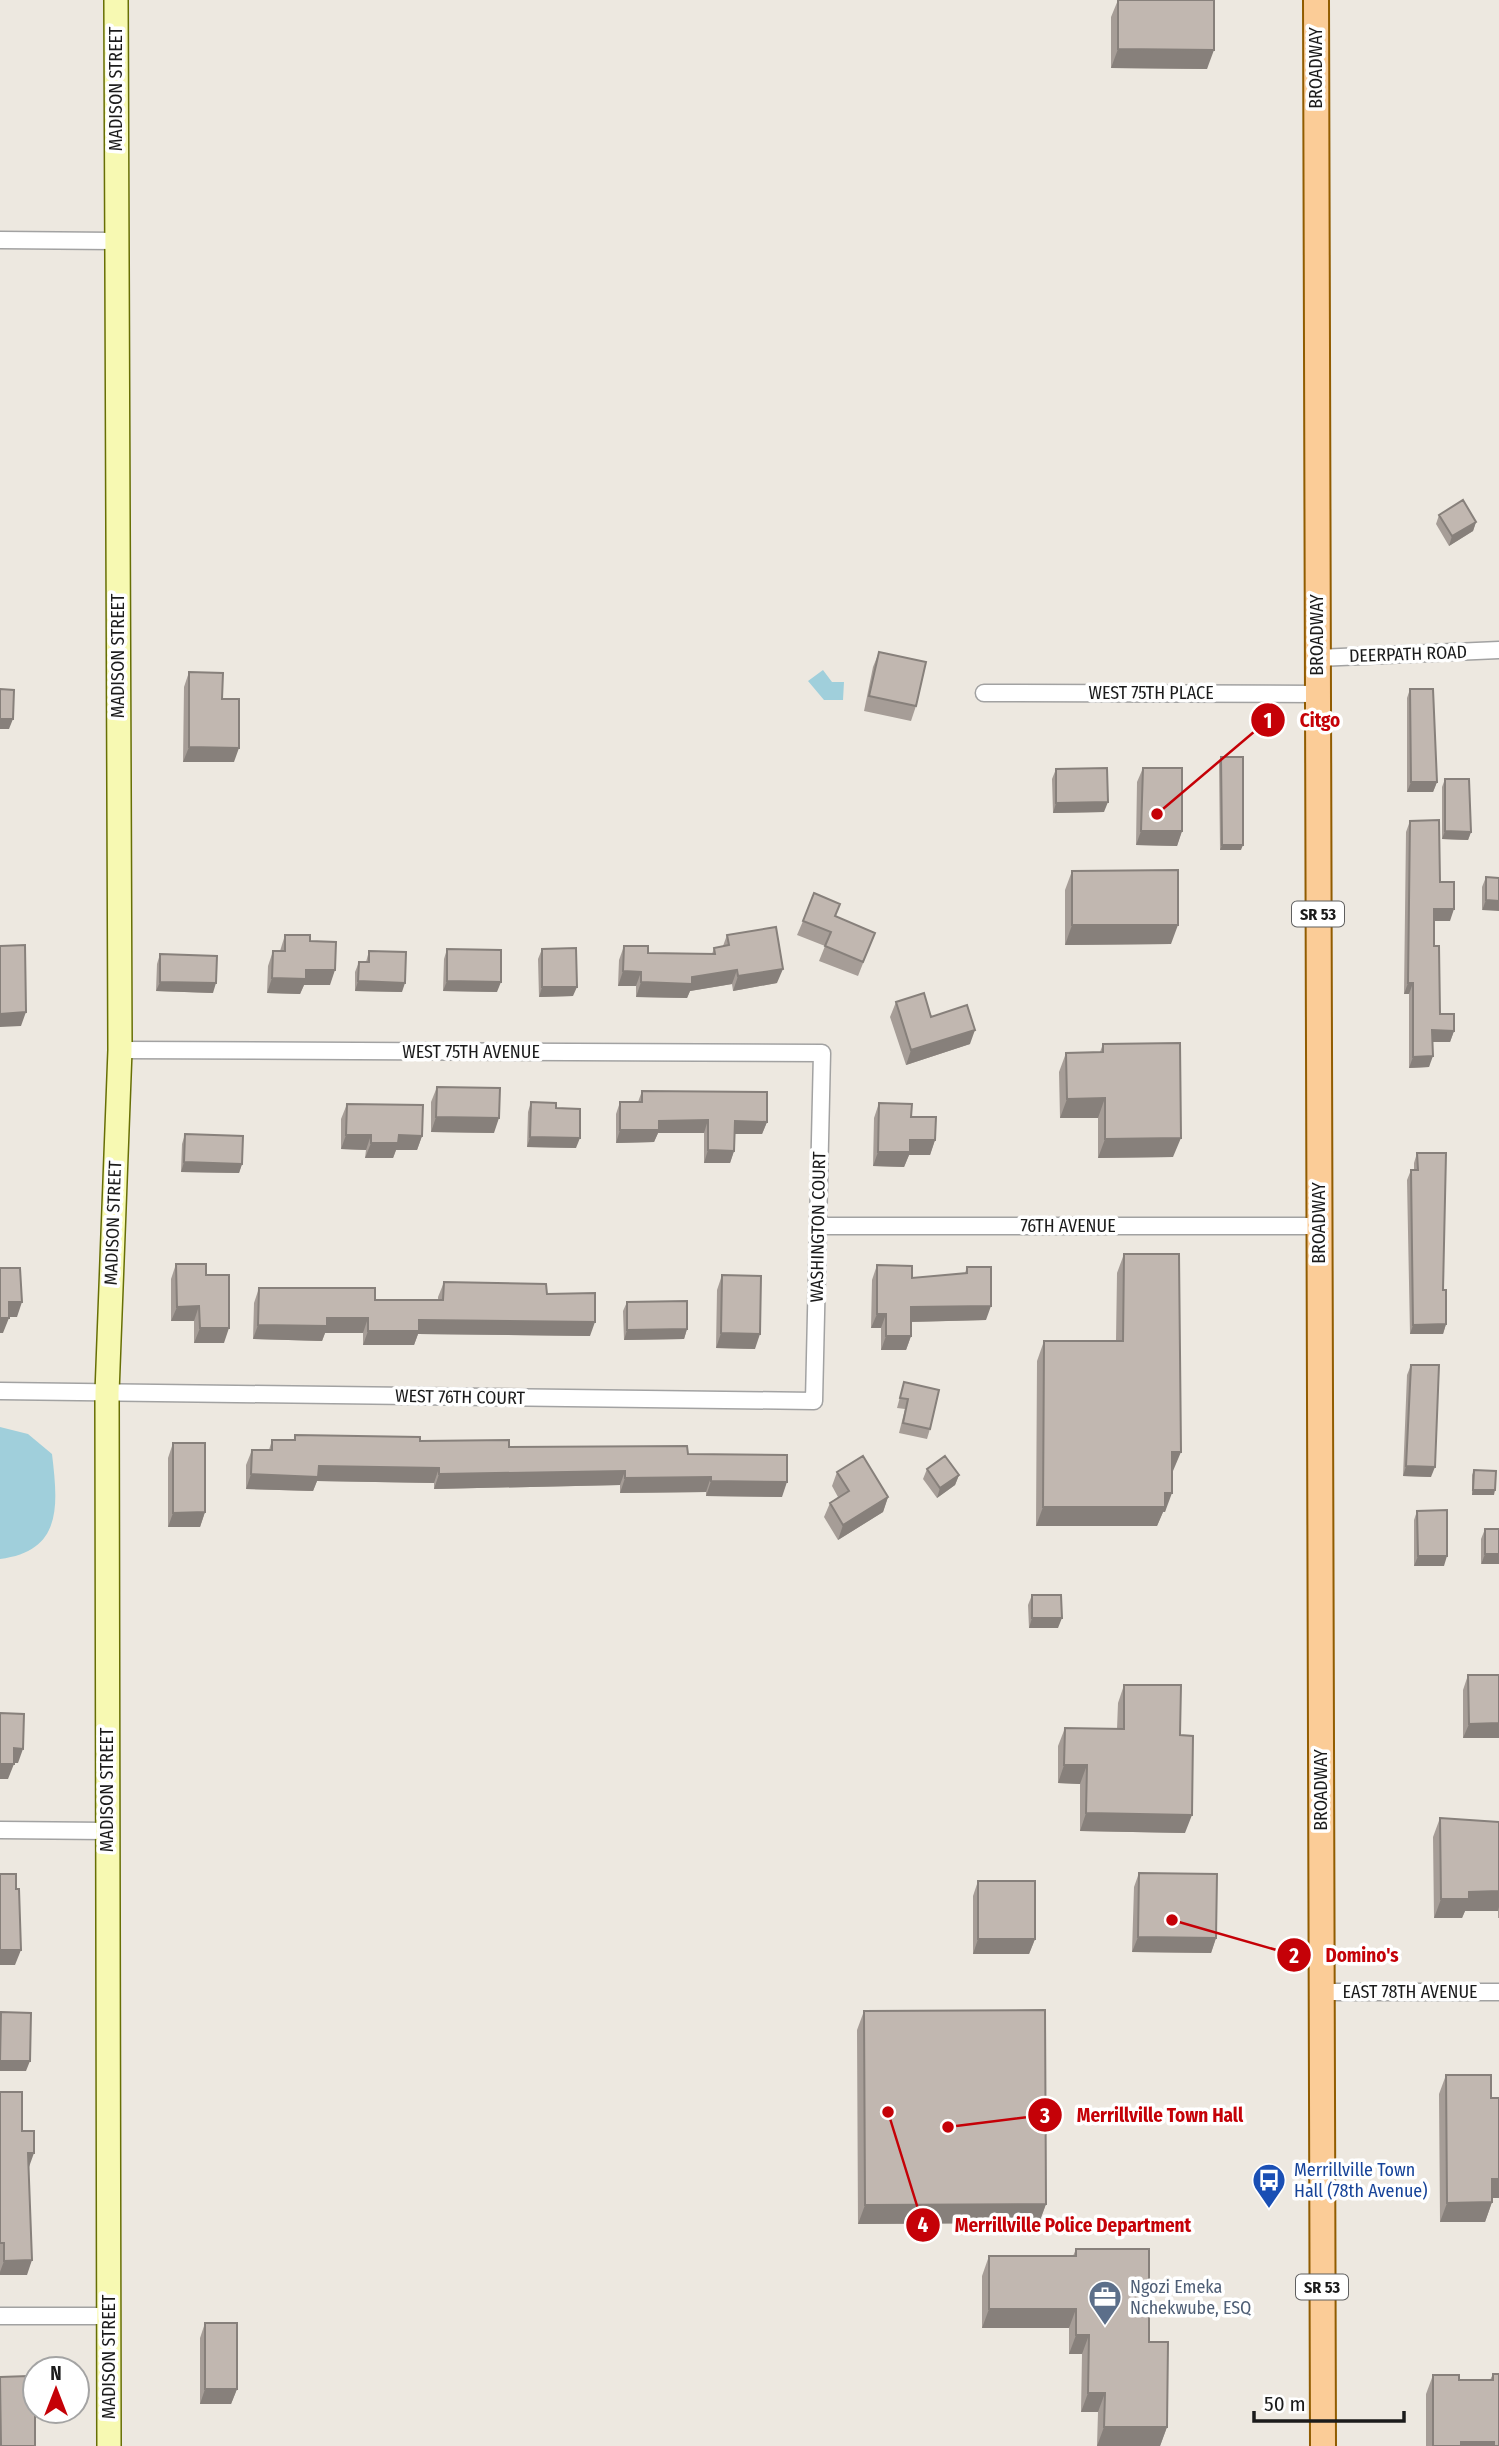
<svg xmlns="http://www.w3.org/2000/svg" width="1499" height="2446" font-family="'Fira Sans Condensed',sans-serif">
<rect width="100%" height="100%" fill="#ede8e0"/>
<!-- water -->
<path fill="#a0cfdb" d="M823,670L832,682H844L843,700H824L808,681Z
M0,1427L28,1434L52,1454C58,1505 63,1551 0,1559Z"/>
<g fill="none" stroke-linecap="round" stroke-linejoin="round">
<defs>
<path id="street" d="M0,240L115,241
M1318,658L1499,650
M984,693L1318,694
M818,1226H1319
M0,1391L814,1401L822,1053L120,1050
M0,1830L107,1831
M1321,1992H1499
M0,2316H109"/>
<path id="secondary" d="M109,2446L107,1393L120,1050L116,0"/>
<path id="primary" d="M1316,0L1323,2446"/>
</defs>
<!-- street casing -->
<use href="#street" stroke="#a2a2a2" stroke-width="19"/>
<!-- secondary casing -->
<use href="#secondary" stroke="#676f05" stroke-width="26"/>
<!-- primary casing -->
<use href="#primary" stroke="#915c01" stroke-width="28"/>
<!-- street -->
<use href="#street" stroke="#fff" stroke-width="16"/>
<!-- secondary -->
<use href="#secondary" stroke="#f7f9b2" stroke-width="23"/>
<!-- primary -->
<use href="#primary" stroke="#fbcc97" stroke-width="24"/>
</g>
<!-- wall -->
<path fill="#a69d97" d="M1118,0H1214L1207,69L1111,68V17Z
M1439,515L1476,522L1473,531L1449,546L1436,524Z
M879,652L916,706L911,721L864,711L873,667Z
M189,672L234,762H183L184,687Z
M1410,689L1437,782L1433,792H1407V698Z
M1221,757L1241,850H1220L1219,762Z
M1143,768L1182,831L1177,846L1136,845L1137,782Z
M1056,769L1104,812L1053,813L1052,779Z
M1445,779L1471,832L1468,840L1442,839V787Z
M1410,821L1440,882L1450,921H1434V946L1440,1014L1454,1031L1450,1042H1433L1429,1067L1409,1068V994H1404L1406,832Z
M1072,871L1171,944L1065,945V890Z
M1486,877L1499,878L1482,910V887Z
M835,916L875,933L858,976L819,961L825,946L797,935L803,921Z
M285,935L310,941L330,985H304L300,994L267,993L268,966L273,951H280Z
M727,935L777,983L733,991L732,984L690,991L687,998L636,997V986H618L619,960L624,946L648,953L712,954L714,948L723,946Z
M447,949L497,992L443,991L444,959Z
M542,949L573,996L539,997L538,959Z
M369,951L402,992L355,991V972L359,962H366Z
M160,954L213,993L156,991L157,964Z
M896,1002L931,1017L970,1044L906,1065L890,1017Z
M1103,1044L1173,1157L1098,1158V1118H1060L1059,1072L1066,1053L1100,1052Z
M437,1087L494,1133L431,1132V1102Z
M642,1091L767,1122L762,1134H735L734,1151L730,1163H704V1133H658L654,1142L616,1143V1114L620,1102H638Z
M531,1102L556,1108L576,1148L527,1147L528,1112Z
M879,1103L911,1117L935,1140L930,1155H909L904,1167L873,1166L874,1118Z
M347,1104L422,1136L417,1150H396L393,1158H365L366,1150L341,1149V1119Z
M185,1134L242,1164L239,1173L181,1172L182,1144Z
M1417,1153L1446,1324L1443,1334H1410L1407,1180L1411,1170H1414V1163Z
M1124,1254L1173,1471H1172L1165,1512H1163L1157,1526H1036L1037,1361L1044,1341H1116L1117,1273Z
M176,1264L206,1275L224,1343H194V1321H171V1279Z
M877,1265L912,1278L965,1273L967,1267L986,1320L911,1322V1336L906,1350H881V1328H871L872,1280Z
M722,1275L755,1349L716,1348L717,1290Z
M444,1282L547,1294L590,1336L418,1334L414,1345H363V1333H325L322,1341L253,1339L254,1303L259,1288L375,1300H438V1297Z
M627,1302L687,1329L684,1339L624,1340L623,1311Z
M1411,1365L1431,1477L1403,1476L1407,1375Z
M904,1382L930,1429L927,1439L899,1433L905,1409L897,1408Z
M295,1435L420,1441L509,1447L688,1454L782,1497L706,1496V1492L620,1493V1485L434,1489V1483L317,1481L313,1491L246,1489V1465L252,1450H269L272,1440H294Z
M173,1443L205,1512L200,1527H168V1458Z
M927,1469L959,1475L955,1485L937,1498L923,1479Z
M1474,1470L1494,1495H1472V1475Z
M837,1472L888,1497L883,1512L838,1540L824,1517L830,1503L838,1497L832,1486Z
M1417,1511L1444,1566H1414V1520Z
M1485,1529H1499L1481,1564V1539Z
M1032,1595L1058,1628H1029L1028,1605Z
M1468,1675H1499V1738H1463V1690Z
M1124,1685L1180,1735L1185,1833L1080,1831V1784L1058,1783V1746L1065,1728L1117,1729L1118,1703Z
M1440,1818L1499,1822V1918H1498V1911H1465L1462,1918H1434L1433,1837Z
M1139,1873L1216,1938L1211,1953L1132,1952L1134,1887Z
M978,1881L1035,1939L1029,1954H973V1896Z
M864,2011L1046,2204L1039,2223L858,2224L857,2030Z
M1446,2075L1491,2098H1499V2198H1492V2202L1485,2222H1440L1439,2094Z
M0,2092L22,2131L29,2167L27,2275H0Z
M1076,2249L1149,2342L1167,2427L1160,2446H1097L1098,2412H1081L1082,2354H1069V2328H982V2276L989,2256H1073Z
M205,2323L237,2389L231,2404H200V2338Z
M1493,2374L1499,2446H1426V2394L1433,2375L1459,2380H1490Z"/>
<!-- shaded-wall -->
<path fill="#87807b" d="M1118,49L1214,50L1207,69L1111,68Z
M1476,522L1473,531L1449,546L1452,536Z
M0,719H13L9,729H0Z
M189,747L239,748L234,762H183Z
M1411,782H1437L1433,792H1407Z
M1108,802L1104,812L1053,813L1056,803Z
M1141,831H1182L1177,846L1136,845Z
M1445,831L1471,832L1468,840L1442,839Z
M1222,845H1243L1241,850H1220Z
M1486,900L1499,901V911L1482,910Z
M1434,909H1454L1450,921H1430Z
M1072,925H1178L1171,944L1065,945Z
M783,969L777,983L733,991L738,976Z
M306,970H335L330,985H304L300,994L267,993L272,978Z
M737,970L732,984L690,991L687,998L636,997L641,982L692,977Z
M623,971L641,972L636,986H618Z
M358,981L405,983L402,992L355,991Z
M447,981L501,982L497,992L443,991Z
M160,982L216,983L213,993L156,991Z
M1408,983H1413L1409,994H1404Z
M542,987H577L573,996L539,997Z
M26,1012L21,1026L0,1027V1014Z
M975,1030L970,1044L906,1065L911,1050Z
M1432,1030L1454,1031L1450,1042H1428Z
M1433,1056L1429,1067L1409,1068L1413,1057Z
M1105,1098L1098,1118H1060L1067,1099Z
M436,1117L499,1118L494,1133L431,1132Z
M708,1120L704,1133H658L654,1142L616,1143L620,1130L659,1121Z
M735,1121L767,1122L762,1134H730Z
M346,1135H371L366,1150L341,1149Z
M399,1135L422,1136L417,1150H396L393,1158H365L371,1143Z
M530,1137L580,1138L576,1148L527,1147Z
M1181,1138L1173,1157L1098,1158L1105,1139Z
M910,1140H935L930,1155H909L904,1167L873,1166L878,1152Z
M708,1150L734,1151L730,1163H704Z
M184,1162L242,1164L239,1173L181,1172Z
M9,1302H22L17,1317H4Z
M199,1306L194,1321H171L177,1307Z
M991,1306L986,1320L906,1322L911,1307Z
M877,1314H886L881,1328H871Z
M0,1318H9L3,1333H0Z
M327,1318H368L363,1333H325L322,1341L253,1339L258,1325Z
M419,1320L595,1322L590,1336L418,1334L414,1345H363L368,1331Z
M1446,1324L1443,1334H1410L1413,1325Z
M200,1328H229L224,1343H194Z
M687,1329L684,1339L624,1340L627,1330Z
M721,1333L760,1334L755,1349L716,1348Z
M886,1336H911L906,1350H881Z
M1172,1452H1181L1173,1471H1165Z
M319,1466L439,1468L434,1483L317,1481L313,1491L246,1489L251,1474Z
M1406,1466L1435,1467L1431,1477L1403,1476Z
M625,1471L620,1485L434,1489L439,1474Z
M959,1475L955,1485L937,1498L940,1488Z
M711,1477L706,1492L620,1493L625,1478Z
M711,1481L787,1482L782,1497L706,1496Z
M1473,1490H1495L1494,1495H1472Z
M1165,1493H1172L1165,1512H1163L1157,1526H1036L1043,1507Z
M888,1497L883,1512L838,1540L843,1525Z
M205,1512L200,1527H168L173,1513Z
M1485,1554H1499V1564H1481Z
M1418,1556H1447L1444,1566H1414Z
M1032,1618H1062L1058,1628H1029Z
M1499,1723V1738H1463L1469,1724Z
M14,1748L23,1749L18,1763H9Z
M0,1764H14L8,1779H0Z
M1064,1765H1087L1080,1784L1058,1783Z
M1086,1813L1192,1815L1185,1833L1080,1831Z
M1499,1891V1907L1498,1911H1465L1462,1918H1434L1441,1899L1469,1892Z
M1138,1937L1216,1938L1211,1953L1132,1952Z
M978,1939H1035L1029,1954H973Z
M0,1950H21L15,1965H0Z
M0,2061H30L26,2071H0Z
M28,2153H34L29,2167Z
M1492,2179H1499V2198H1485Z
M1492,2202L1485,2222H1440L1447,2203Z
M1046,2204L1039,2223L858,2224L865,2205Z
M32,2260L27,2275H0V2272L4,2261Z
M989,2309H1076L1069,2328H982Z
M1076,2335H1089L1082,2354H1069Z
M205,2389H237L231,2404H200Z
M1088,2393H1105L1098,2412H1081Z
M1104,2427H1167L1160,2446H1097Z
M1461,2442H1494L1493,2446H1460Z"/>
<!-- building -->
<path fill="#c1b7b0" stroke="#87807b" stroke-width="2" d="M1118,0H1214V50L1118,49Z
M1463,500L1476,522L1452,536L1439,515Z
M879,652L926,662L916,706L869,696Z
M189,672L223,673L222,699H239V748L189,747Z
M0,689L14,690L13,719H0Z
M1410,689H1433L1437,782H1411Z
M1221,757H1243V845H1222Z
M1107,768L1108,802L1056,803V769Z
M1143,768H1182V831H1141Z
M1445,779H1469L1471,832L1445,831Z
M1439,820L1440,882H1454V909H1434V946H1439L1440,1014H1454V1031L1432,1030L1433,1056L1413,1057V983H1408L1410,821Z
M1178,870V925H1072V871Z
M1486,877L1499,878V901L1486,900Z
M814,893L840,904L835,916L875,933L863,962L825,946L831,932L803,921Z
M776,927L783,969L738,976L737,970L692,977V984L641,982V972L623,971L624,946H648V953L715,954L714,948L729,945L727,935Z
M285,935H310V941L336,942L335,970H306V979L272,978L273,951H285Z
M25,945L26,1012L0,1014V946Z
M576,948L577,987H542V949Z
M447,949L501,950V982L447,981Z
M369,951L406,952L405,983L358,981L359,962H369Z
M160,954L217,956L216,983L160,982Z
M924,993L931,1017L967,1005L975,1030L911,1050L896,1002Z
M1180,1043L1181,1138L1105,1139V1098L1067,1099L1066,1053L1103,1052V1044Z
M437,1087L500,1088L499,1118L436,1117Z
M642,1091L767,1092V1122L735,1121L734,1151L708,1150V1120L659,1121V1130H620V1102H642Z
M531,1102L556,1103V1108L580,1109V1138L530,1137Z
M879,1103L912,1104L911,1117H936L935,1140H910V1152H878Z
M347,1104L423,1105L422,1136L399,1135L398,1143H371V1135H346Z
M185,1134L243,1136L242,1164L184,1162Z
M1417,1153H1446L1443,1290H1446V1324L1413,1325L1411,1170H1418Z
M1124,1254H1179L1181,1452H1172V1493H1165V1507H1043L1044,1341H1123Z
M176,1264H206V1275H229V1328H200L199,1306L177,1307Z
M877,1265L912,1266V1278L967,1273V1267H991V1306L911,1307V1336H886V1314H877Z
M0,1268H20L22,1302H9V1318H0Z
M722,1275L761,1276L760,1334L721,1333Z
M444,1282L546,1284L547,1294L595,1293V1322L419,1320V1331H368V1318H327V1326L258,1325L259,1288H375V1300H443Z
M687,1301V1329L627,1330V1302Z
M1411,1365H1439L1435,1467L1406,1466Z
M904,1382L939,1390L930,1429L903,1423L908,1399L900,1398Z
M295,1435L420,1437V1441L509,1440V1447L687,1446L688,1454L787,1455V1482L711,1481V1477L625,1478V1471L439,1474V1468L319,1466L318,1477L251,1474L252,1450H272V1440H295Z
M173,1443H205V1512L173,1513Z
M863,1456L888,1497L843,1525L830,1503L849,1491L837,1472Z
M945,1456L959,1475L940,1488L927,1469Z
M1474,1470L1496,1471L1495,1490H1473Z
M1447,1510V1556H1418L1417,1511Z
M1485,1529H1499V1554H1485Z
M1032,1595H1061L1062,1618H1032Z
M1468,1675H1499V1723L1469,1724Z
M1124,1685H1181L1180,1735L1193,1736L1192,1815L1086,1813L1087,1765H1064L1065,1728L1124,1729Z
M0,1713L24,1714L23,1749L14,1748V1764H0Z
M1440,1818L1499,1822V1891L1469,1892V1899H1441Z
M1139,1873L1217,1874L1216,1938L1138,1937Z
M0,1874H16V1889H19L21,1950H0Z
M978,1881H1035V1939H978Z
M1045,2010L1046,2204L865,2205L864,2011Z
M1,2012L31,2013L30,2061H0Z
M1446,2075H1491V2098H1499V2179H1492V2202L1447,2203Z
M0,2092H22V2131H34V2153H28L32,2260L4,2261V2243H0Z
M1076,2249H1149V2342H1168L1167,2427H1104L1105,2393H1088L1089,2335H1076V2309H989V2256H1076Z
M205,2323H237V2389H205Z
M1493,2374H1499V2446H1494V2442H1461V2446H1433V2375H1459V2380H1493Z
M28,2376V2400H35V2446H1L0,2377Z"/>
<!-- icons -->
<defs>
<symbol id="bus-pin" viewBox="-11 -11 22 30"><path d="M0 17L-7.5 6A9.5 9.5 0 1 1 7.5 6Z" fill="#1a4fb4" stroke="#fff"/><path d="M-5-6H5V4H4V6H2V4H-2V6H-4V4H-5ZM-3.5-4V0h7V-4ZM-3.5 1.2v1.5H-2V1.2ZM2 1.2v1.5H3.5V1.2Z" fill="#fff"/></symbol>
<symbol id="office-pin" viewBox="-11 -11 22 30"><path d="M0 17L-7.5 6A9.5 9.5 0 1 1 7.5 6Z" fill="#5c6f8a" stroke="#fff"/><path d="M-6-3h4V-5.5h4V-3h4V5H-6ZM-1-4.5V-3h2v-1.5ZM-6 0V1H6V0Z" fill="#fff"/></symbol>
</defs>
<g fill-rule="evenodd">
<use href="#bus-pin" x="1250" y="2161" width="38" height="52"/>
<use href="#office-pin" x="1086" y="2278" width="38" height="52"/>
</g>
<g text-anchor="middle" stroke-width="7" stroke-linejoin="round" paint-order="stroke">
<!-- shield labels -->
<g fill="#fff" stroke="#5f5f5f" stroke-width="2">
<rect x="1292" y="901.5" width="52" height="25" rx="5"/>
<rect x="1296" y="2274.5" width="52" height="25" rx="5"/>
</g>
<g font-size="16" font-weight="bold" fill="#1b1b1b">
<text x="1318" y="920">SR 53</text>
<text x="1322" y="2293">SR 53</text>
</g>
<!-- street labels -->
<g font-size="18" fill="#1b1b1b" stroke="#fff">
<text transform="translate(1316 68) rotate(-90)" y="6">BROADWAY</text>
<text transform="translate(116 89) rotate(-90)" y="6">MADISON STREET</text>
<text transform="translate(1317 635) rotate(-90)" y="6">BROADWAY</text>
<text transform="translate(1408 654) rotate(-2)" y="6">DEERPATH ROAD</text>
<text transform="translate(118 656) rotate(-90)" y="6">MADISON STREET</text>
<text x="1151" y="699">WEST 75TH PLACE</text>
<text x="471" y="1058">WEST 75TH AVENUE</text>
<text transform="translate(113 1223) rotate(-88)" y="6">MADISON STREET</text>
<text transform="translate(1319 1223) rotate(-90)" y="6">BROADWAY</text>
<text x="1068" y="1232">76TH AVENUE</text>
<text transform="translate(818 1227) rotate(-89)" y="6">WASHINGTON COURT</text>
<text transform="translate(460 1397) rotate(1)" y="6">WEST 76TH COURT</text>
<text transform="translate(107 1790) rotate(-90)" y="6">MADISON STREET</text>
<text transform="translate(1321 1790) rotate(-90)" y="6">BROADWAY</text>
<text x="1410" y="1998">EAST 78TH AVENUE</text>
<text transform="translate(109 2357) rotate(-90)" y="6">MADISON STREET</text>
</g>
<!-- transit labels -->
<g font-size="18" fill="#164399" stroke="#fff" text-anchor="start">
<text x="1294" y="2176">Merrillville Town<tspan x="1294" dy="21">Hall (78th Avenue)</tspan></text>
</g>
<!-- service labels -->
<g font-size="18" fill="#4e5e75" stroke="#fff" text-anchor="start">
<text x="1130" y="2293">Ngozi Emeka<tspan x="1130" dy="21">Nchekwube, ESQ</tspan></text>
</g>
</g>
<!-- callouts -->
<path fill="none" stroke="#c50107" stroke-width="2.5" d="M1157 814L1268 720M1172 1920L1294 1955M948 2127L1045 2115M888 2112L923 2225"/>
<g fill="#c50107" stroke="#fff" stroke-width="2.5">
<circle cx="1157" cy="814" r="7"/>
<circle cx="1172" cy="1920" r="7"/>
<circle cx="948" cy="2127" r="7"/>
<circle cx="888" cy="2112" r="7"/>
<circle cx="1268" cy="720" r="18"/>
<circle cx="1294" cy="1955" r="18"/>
<circle cx="1045" cy="2115" r="18"/>
<circle cx="923" cy="2225" r="18"/>
</g>
<g font-size="21" text-anchor="middle" font-weight="bold" fill="#fff">
<text x="1268" y="728">1</text>
<text x="1294" y="1963">2</text>
<text x="1045" y="2123">3</text>
<text x="923" y="2232">4</text>
</g>
<g font-size="19" text-anchor="middle" font-weight="bold" fill="#c50107" stroke="#fff" stroke-width="7" stroke-linejoin="round" paint-order="stroke">
<text x="1320" y="727">Citgo</text>
<text x="1362" y="1962">Domino's</text>
<text x="1160" y="2122">Merrillville Town Hall</text>
<text x="1073" y="2232">Merrillville Police Department</text>
</g>
<!-- north arrow -->
<g transform="translate(56 2390)"><circle r="33" fill="#ffffff" stroke="#a4a4a4" stroke-width="2"/>
<path d="M0-5L12 26L0 18L-12 26Z" fill="#c50107"/>
<text y="-10" font-size="19" font-weight="bold" text-anchor="middle" fill="#1b1b1b">N</text>
</g>
<!-- scale -->
<path d="M1254 2411v10h150v-10" fill="none" stroke="#1b1b1b" stroke-width="3.5"/>
<text x="1264" y="2411" font-size="21" fill="#1b1b1b" stroke="#ffffff" stroke-width="5" paint-order="stroke">50 m</text>
</svg>
